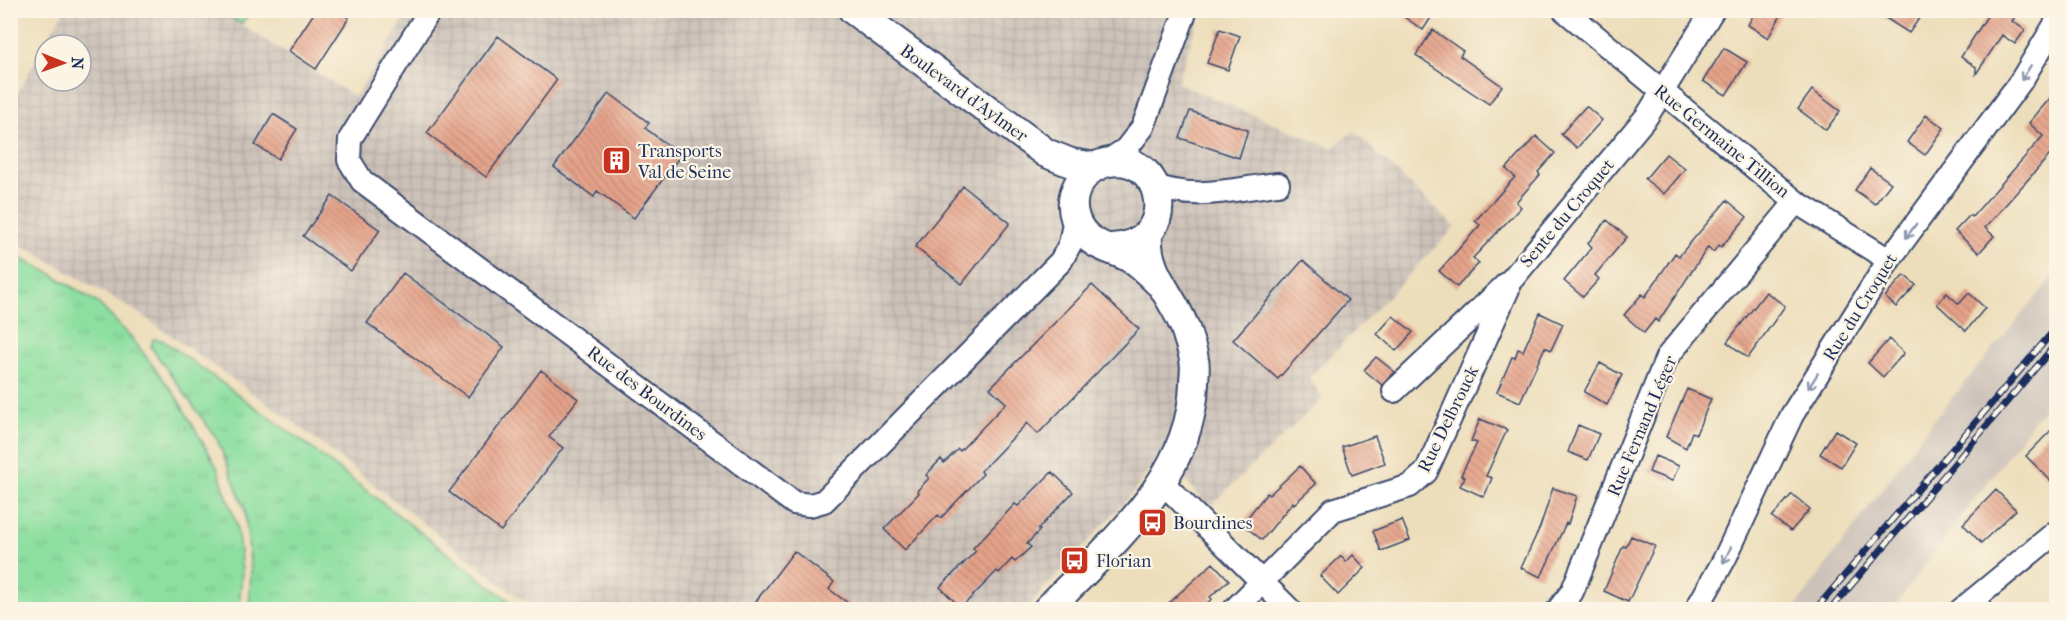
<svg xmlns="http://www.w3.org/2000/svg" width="2067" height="620" font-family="'IM FELL French Canon',serif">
<defs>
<pattern id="industrial-grid" width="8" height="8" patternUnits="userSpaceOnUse" patternTransform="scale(1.5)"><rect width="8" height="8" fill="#cdc2b9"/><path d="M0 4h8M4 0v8" fill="none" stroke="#afa7a1"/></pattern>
<pattern id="grass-tufts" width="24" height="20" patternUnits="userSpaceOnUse" patternTransform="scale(1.5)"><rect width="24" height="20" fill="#8ddfa0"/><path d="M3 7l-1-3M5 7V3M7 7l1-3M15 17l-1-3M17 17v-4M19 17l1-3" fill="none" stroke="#79c08c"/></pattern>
<pattern id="building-back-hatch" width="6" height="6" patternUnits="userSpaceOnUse" patternTransform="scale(1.5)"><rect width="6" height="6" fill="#e6a389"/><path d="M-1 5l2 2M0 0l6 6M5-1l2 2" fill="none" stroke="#ba8573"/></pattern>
</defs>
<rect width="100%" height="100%" fill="#fcf5e5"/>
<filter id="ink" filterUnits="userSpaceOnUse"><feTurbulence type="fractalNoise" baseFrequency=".0167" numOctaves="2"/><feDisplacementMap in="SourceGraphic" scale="12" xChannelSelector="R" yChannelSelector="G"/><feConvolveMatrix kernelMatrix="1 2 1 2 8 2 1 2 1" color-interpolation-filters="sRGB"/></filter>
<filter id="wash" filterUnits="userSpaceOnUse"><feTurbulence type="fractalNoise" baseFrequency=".008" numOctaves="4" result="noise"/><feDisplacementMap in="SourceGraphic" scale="24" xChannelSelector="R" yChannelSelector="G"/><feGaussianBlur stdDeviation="1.35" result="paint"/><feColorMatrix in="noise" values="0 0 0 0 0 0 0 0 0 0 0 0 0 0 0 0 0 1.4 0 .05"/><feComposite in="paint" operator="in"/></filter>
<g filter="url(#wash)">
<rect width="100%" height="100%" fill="#eddebb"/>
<!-- industrial -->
<path fill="url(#industrial-grid)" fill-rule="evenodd" d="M64,10L220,11L355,97L410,11H1201L1177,83L1332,148L1354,131L1455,227L1309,378L1323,398L1209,507L1161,452L1132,494L1025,610L534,609L288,418L139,313L27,248L11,242V105ZM45,45H81V81H45Z"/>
<!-- railway -->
<path fill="#cdc2b9" d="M2056,273V394L2033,422L1892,609H1794L1925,431Z"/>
<!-- grass -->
<path fill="url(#grass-tufts)" stroke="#54877f" stroke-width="1.5" d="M220,11H252L241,24Z
M10,253L50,273L98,303L131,337L176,396L217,467L237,526L242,571L239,609H11Z
M153,339L162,340L175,349L302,441L520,609H249L251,572L245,510L217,439L151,347Z"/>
<g id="blocks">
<!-- building -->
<path fill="url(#building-back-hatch)" d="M316,10H337L349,18L316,69L289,51Z
M1394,10H1436L1423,30Z
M1756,10H1784L1768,38L1748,25Z
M1873,10H1925L1909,33Z
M1991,10H2019L2012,21L2025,30L2015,44L2002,35L1976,74V67L1961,57Z
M1220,29L1240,36L1228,70L1207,63Z
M1433,30L1463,51L1460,56L1502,86L1489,104L1416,55Z
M498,36L557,80L486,177L427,133Z
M1724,48L1747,62L1726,95L1703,81Z
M1812,90L1840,111L1826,130L1798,109Z
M2056,91V148L1985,228L1994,236L1979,253L1955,231L1970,215L1972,217L2043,136L2029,123Z
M609,93L649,123L645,128L681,155L634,218L597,191L594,197L554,167Z
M1586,106L1602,120L1577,148L1561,134Z
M1190,111L1248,130L1239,158L1180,138Z
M273,114L297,129L278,159L255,145Z
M1926,115L1944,128L1925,155L1907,142Z
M1536,136L1555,153L1538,172L1540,175L1516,202L1521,207L1473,258L1479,263L1457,287L1439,271L1480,225L1475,221L1515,177L1506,169Z
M1666,154L1685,169L1664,194L1645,179Z
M1870,168L1891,183L1875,204L1855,190Z
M963,186L1010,223L962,284L915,247Z
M332,196L380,230L351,271L303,236Z
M1727,200L1747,217L1721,247L1719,245L1713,252L1708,247L1658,322L1655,319L1644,333L1624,315L1642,294L1645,297L1675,253L1679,256Z
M1607,220L1627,237L1595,275L1599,279L1583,297L1564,281L1592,247L1588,243Z
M1303,260L1348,300L1278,379L1233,340Z
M403,273L504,347L468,397L367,323Z
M1904,275L1916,285L1896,307L1885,297Z
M1092,285L1139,329L1038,434L1027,423L981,471L983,474L955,503L941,518L938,515L905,550L884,529L919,493L917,491L929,478L926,475L941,459L944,463L958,449L960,451L1006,403L990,388Z
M1766,292L1785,306L1748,358L1727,342Z
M1947,293L1959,304L1969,293L1985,308L1966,331L1937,304Z
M1540,313L1563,324L1551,350L1545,347L1520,402L1497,392L1512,357L1515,358L1518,349L1523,351Z
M1393,316L1413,332L1396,351L1377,334Z
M1889,339L1904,353L1883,377L1868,363Z
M1376,357L1395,372L1382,385L1364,370Z
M1600,363L1622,375L1607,405L1584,392Z
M541,370L578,399L549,437L563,448L501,531L449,492Z
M1687,389L1711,399L1696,434L1692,432L1686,448L1666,437Z
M1480,419L1507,430L1486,476L1492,478L1484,497L1460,486L1465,477L1461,475L1477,443L1471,441Z
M1578,425L1599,434L1588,460L1568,452Z
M2056,425V486L2026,456Z
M1835,430L1856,443L1841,467L1820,454Z
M1375,436L1385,463L1352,475L1342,447Z
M1655,456L1679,466L1672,481L1649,472Z
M1300,466L1316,484L1294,504L1293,502L1262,540L1242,524L1267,493L1269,495Z
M1052,472L1073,492L1038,529L1040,530L1027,544L1031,547L1015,562L1012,559L999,573L997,571L961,608L940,587L976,551L973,548L1015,504L1018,506Z
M1553,488L1577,496L1568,524L1566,523L1541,577L1521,568L1540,527Z
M1996,490L2016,510L1981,543L1963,524Z
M1792,494L1810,509L1791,531L1772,517Z
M1402,520L1410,540L1381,551L1373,531Z
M1631,536L1655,546L1628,602L1604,591L1623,546L1626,547Z
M794,551L834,582L829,589L856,609H750Z
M1353,555L1365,568L1338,595L1320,576L1341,556L1346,562Z
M1213,563L1229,580L1210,597L1212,599L1200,609H1162Z"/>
</g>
</g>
<g filter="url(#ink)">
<use href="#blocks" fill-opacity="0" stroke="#3a496c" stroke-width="1.5"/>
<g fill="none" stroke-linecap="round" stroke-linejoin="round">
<defs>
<path id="minor" d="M430,10L350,139L349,160L362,181L794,503L810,505L824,501L1061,261L1070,244L1075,218
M1564,10L1796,202L1889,260
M1105,163L1126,149L1143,127L1186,10
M1154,185C1193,202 1238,188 1278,184
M1394,391L1513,278L1647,116L1713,10
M1162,482L1290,610
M1234,610L1333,510L1410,486L1426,472L1508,289
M1558,610L1572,592L1667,357L1796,202
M1696,610L1724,560L1792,415L1889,260L2021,81L2056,23
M1961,610L2056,532"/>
<path id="tertiary" d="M853,10L1046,153L1071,163L1096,167
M1111,248C1184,246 1165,147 1105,163C1092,166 1081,177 1076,189C1068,208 1076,231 1093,241C1104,249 1118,251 1130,258C1141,265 1149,273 1158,282
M1047,610C1108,546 1192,479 1194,383C1194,376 1196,367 1194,360C1193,351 1189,342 1187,334C1176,297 1145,276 1148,234"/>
</defs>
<!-- minor casing -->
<use href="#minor" stroke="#3a496c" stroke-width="26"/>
<!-- tertiary casing -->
<use href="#tertiary" stroke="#3a496c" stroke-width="32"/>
<!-- minor -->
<use href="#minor" stroke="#fff" stroke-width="22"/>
<!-- tertiary -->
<use href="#tertiary" stroke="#fff" stroke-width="28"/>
<defs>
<path id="rail" d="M1815,610L2056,328
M1830,610L2056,344"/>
</defs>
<!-- rail casing -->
<use href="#rail" stroke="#1b2f5e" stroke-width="7"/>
<!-- rail -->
<use href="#rail" stroke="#fcf5e5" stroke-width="4.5" stroke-dasharray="14" stroke-linecap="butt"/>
</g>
<!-- one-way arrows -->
<defs><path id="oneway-shaft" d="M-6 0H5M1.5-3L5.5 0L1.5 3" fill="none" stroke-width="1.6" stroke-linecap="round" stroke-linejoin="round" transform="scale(1.5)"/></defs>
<g stroke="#8d97ae">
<use href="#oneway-shaft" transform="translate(2026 73) rotate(122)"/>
<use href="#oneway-shaft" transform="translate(1911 231) rotate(126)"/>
<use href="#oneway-shaft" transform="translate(1813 381) rotate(122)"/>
<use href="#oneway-shaft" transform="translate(1727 555) rotate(116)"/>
</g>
</g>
<!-- icons -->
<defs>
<symbol id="building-square" viewBox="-11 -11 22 22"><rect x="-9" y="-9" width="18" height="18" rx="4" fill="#c8321e" stroke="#fcf5e5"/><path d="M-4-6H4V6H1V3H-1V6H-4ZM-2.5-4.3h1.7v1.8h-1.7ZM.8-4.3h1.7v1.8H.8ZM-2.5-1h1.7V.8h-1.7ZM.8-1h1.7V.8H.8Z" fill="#fff"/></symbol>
<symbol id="bus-square" viewBox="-11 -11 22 22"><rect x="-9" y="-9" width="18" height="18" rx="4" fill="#c8321e" stroke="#fcf5e5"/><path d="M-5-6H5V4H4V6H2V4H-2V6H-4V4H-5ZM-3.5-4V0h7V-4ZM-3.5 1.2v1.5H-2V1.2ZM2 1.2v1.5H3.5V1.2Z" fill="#fff"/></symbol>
</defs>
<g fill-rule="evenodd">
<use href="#building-square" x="600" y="144" width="33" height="33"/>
<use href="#bus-square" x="1136" y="506" width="33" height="33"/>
<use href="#bus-square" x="1058" y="544" width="33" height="33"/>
</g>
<g text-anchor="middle" stroke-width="4.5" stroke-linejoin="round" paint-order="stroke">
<!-- street labels -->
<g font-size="18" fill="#1b2f5e" stroke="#fcf5e5">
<text transform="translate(964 93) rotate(36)" y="6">Boulevard d'Aylmer</text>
<text transform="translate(1722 141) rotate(39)" y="6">Rue Germaine Tillion</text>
<text transform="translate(1567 213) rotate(-50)" y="6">Sente du Croquet</text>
<text transform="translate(1860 307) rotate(-58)" y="6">Rue du Croquet</text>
<text transform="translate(647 393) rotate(37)" y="6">Rue des Bourdines</text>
<text transform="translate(1448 419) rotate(-64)" y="6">Rue Delbrouck</text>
<text transform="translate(1642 426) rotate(-67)" y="6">Rue Fernand Léger</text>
</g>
<!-- poi labels -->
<g font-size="18" fill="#1b2f5e" stroke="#fcf5e5" text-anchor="start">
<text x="638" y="157">Transports<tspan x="638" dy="21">Val de Seine</tspan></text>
<text x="1173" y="529">Bourdines</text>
<text x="1096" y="567">Florian</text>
</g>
</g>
<!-- margin -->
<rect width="2067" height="620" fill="none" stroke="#fcf5e5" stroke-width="36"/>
<!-- north arrow -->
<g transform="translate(63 63) rotate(91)"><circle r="28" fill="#fcf5e5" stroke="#a2a6af" stroke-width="1.5"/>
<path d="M0-4.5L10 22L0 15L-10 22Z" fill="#c8321e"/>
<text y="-9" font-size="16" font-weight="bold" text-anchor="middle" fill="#1b2f5e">N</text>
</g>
</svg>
